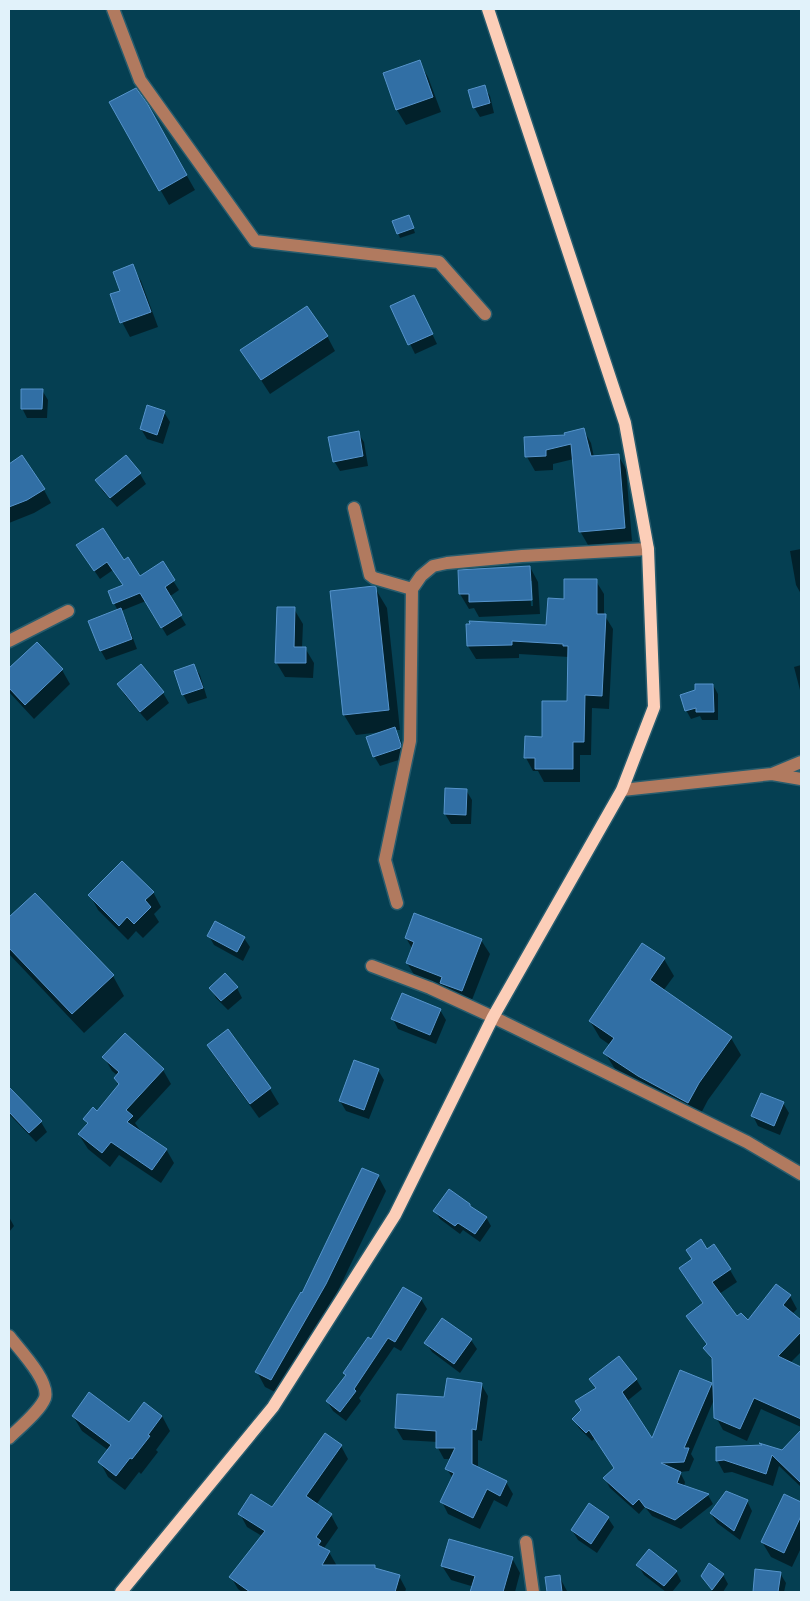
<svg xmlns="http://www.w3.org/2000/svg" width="810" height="1601" font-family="'PT Sans',sans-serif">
<rect width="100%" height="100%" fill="#053f52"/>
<!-- shadow -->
<path fill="#0007" fill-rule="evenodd" d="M419,62L428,77L441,112L406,125L397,110L384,74Z
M484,87L490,96L494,113L480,117L474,107Z
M111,103L146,104L195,190L169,205Z
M411,221L415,233L400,238L394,222Z
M132,266L141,281L158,327L130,337L122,322V291Z
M414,296L437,344L415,354L392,307Z
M327,336L335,351L270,394L251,365Z
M42,390L48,400L47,418H27L22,408Z
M164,412L170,422L163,444L147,439L141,429Z
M583,429L591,443L594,457L618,455L626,469L632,541L588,545L580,531L574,459L553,464V470L535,471L527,457L526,439L566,437Z
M358,433L364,442L368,466L340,471L334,461Z
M125,457L140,474L146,484L117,507L102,490L97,480Z
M15,462L44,490L51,503L34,513L9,523V464Z
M801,549V594L796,585L790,551Z
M83,554L123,562L140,578L162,563L179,590L169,597L186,625L167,636L146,601L121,611L126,620L137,649L106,660L101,651L90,622L118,611L114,603L124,586L113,570L100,579Z
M530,567L538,582L540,614L479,617L474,608L469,609L460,594ZM530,581H532L533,606H531Z
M596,581L604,594V616H605L613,629L609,709L592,708L591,755H580V782H544L538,771H533L526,758L543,738L568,702L569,657L519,654V658L476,659L468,646L548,626L565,600Z
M375,588L387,608L400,730H395L400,739L406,756L405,758L380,766L374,756L382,732L356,735L344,715Z
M294,609L303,624L302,648H305L314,663L313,678L285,677L276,662Z
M36,643L62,670L70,684L34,719L9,692V669Z
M801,665V694L794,667Z
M141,666L163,693L169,703L147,721L124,694L119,684Z
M194,666L200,675L207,698L188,704L183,694Z
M713,685L718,694V720H702L700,716L691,719L686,710Z
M466,790L472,800L471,824H451L445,814Z
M153,892L161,907L154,914L159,922L143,938L136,931L128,940L98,910L90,895Z
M35,894L113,976L124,996L84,1033L9,954V919Z
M209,936L244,938L250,947L243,961L214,945Z
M406,938L481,940L490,954L470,1005L416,978L407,963L413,950Z
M664,959L674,976L663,991L731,1038L741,1055L708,1100L698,1119L649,1092L615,1069L605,1053L610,1045L600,1038L590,1021Z
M211,988H237L242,998L228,1010L216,998Z
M440,1010L446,1020L436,1044L398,1029L393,1019Z
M228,1031L270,1089L279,1104L259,1118L217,1060L209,1045Z
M125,1035L163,1070L171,1084L135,1123L140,1130L139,1131L166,1149L174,1163L161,1183L119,1155L110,1167L88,1149L79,1135L88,1124L85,1119L97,1113L119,1086L115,1079L118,1076L112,1071L104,1057Z
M378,1070L384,1080L369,1119L346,1111L340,1101Z
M12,1092L41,1122L47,1132L36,1142L9,1114V1095Z
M783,1103L789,1113L780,1135L758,1126L753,1116Z
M378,1176L386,1191L334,1299L279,1394L265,1387L257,1372Z
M471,1208L486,1217L491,1226L480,1242L463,1230L460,1234L440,1219L435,1211Z
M9,1217L14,1226L9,1232Z
M707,1251L730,1270L737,1282L719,1294L737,1318L748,1322L790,1296L797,1309L792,1314L801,1322V1352L790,1363L801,1368V1427L761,1409L747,1441L723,1430L716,1417L715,1397L691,1454L694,1459L689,1471L680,1472L685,1482L684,1486L708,1495L713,1504L681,1529L652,1516L645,1507L639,1514L610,1488L605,1479L615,1468L595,1438L592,1441L579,1428L574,1419L582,1410L596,1390L591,1380L636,1379L642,1389L626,1402L652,1441L711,1384L715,1391L714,1363L705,1348L708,1345L688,1316L704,1304Z
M421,1299L427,1309L401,1351L394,1347L359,1398L361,1401L346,1421L333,1411L327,1401L347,1376L345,1373L371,1341Z
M471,1340L477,1349L460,1373L432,1352L426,1343Z
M481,1384L488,1396L482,1441L478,1440V1468L506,1482L513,1494L507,1507L494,1500L480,1529L448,1514L442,1502L453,1479L447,1469L451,1459H444L438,1448V1442L403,1440L396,1428L445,1399Z
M73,1416L129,1424L162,1416L170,1431L156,1450L158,1452L141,1474L139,1472L125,1490L108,1477L100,1462L108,1450L82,1431Z
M801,1431V1487L779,1466L773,1486L732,1472L724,1473L717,1460L763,1446L762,1445L782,1451Z
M341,1446L348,1459L316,1505L331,1515L338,1528L324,1548L329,1552L337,1566H374L376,1570L399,1576L406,1589L405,1592H242L238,1589L231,1577L262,1536L247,1527L240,1514L273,1509Z
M784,1496L801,1503V1548L792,1567L771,1557L762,1542Z
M747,1501L752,1511L740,1540L717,1523L711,1514Z
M608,1518L614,1527L597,1553L578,1540L572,1530Z
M483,1550L481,1589L451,1580L442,1566Z
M500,1555L512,1558L520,1573L515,1592H489Z
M638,1565L676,1571L681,1581L672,1592H666L644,1575Z
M756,1571L780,1573L786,1583L784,1592H754Z
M723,1575L728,1584L723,1592H713L702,1576Z
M559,1576L567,1591L570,1592H548L546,1578Z"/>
<!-- building -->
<path fill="#316fa5" stroke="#5694cc" d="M420,60L433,97L396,110L383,73Z
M485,85L490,103L473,108L468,90Z
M136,88L147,103L187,175L159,191L109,102Z
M409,215L414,228L397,234L392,221Z
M133,264L151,312L120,323L110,294L120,291L113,272Z
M414,295L433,334L408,345L390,306Z
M307,306L328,336L261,380L240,350Z
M21,389H43L42,409H21Z
M147,405L165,411L157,435L140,429Z
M584,428L591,456L619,454L625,528L579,532L571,444L546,450V456L525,457L524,437L565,435L564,433Z
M359,431L363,456L333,462L328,437Z
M22,455L45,489L27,500L9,507V464Z
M126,455L141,473L110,498L95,480Z
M103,528L124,560L128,557L140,576L163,561L175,580L165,587L182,615L161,628L140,593L113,604L108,591L123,585L107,562L94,571L76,545Z
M530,566L532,600L469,602V594H459L458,570Z
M564,579H597V614H606L602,696L585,695L584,742H573V769H535V758H524L525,736L542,737V701H567L568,646H563V644L512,641V645L467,646L466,624H470L469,621L546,625L548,598L564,599Z
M374,586L376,587L389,710L343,715L330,591Z
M277,607H295L294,647H306V663H275Z
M121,608L132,639L100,651L88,621Z
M37,642L63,669L25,705L9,688V668Z
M141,664L164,692L140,712L117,684Z
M194,664L203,688L182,695L174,671Z
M695,684H713L714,712H696V708L685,711L680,695L695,690Z
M395,727L401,745L400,748L373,757L366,737Z
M445,788L467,789L466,815L444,814Z
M122,861L154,892L145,900L151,907L134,924L127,917L119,926L88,895Z
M35,893L114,975L72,1014L9,948V917Z
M414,913L482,939L462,991L440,983L442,977L406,963L414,942L405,938Z
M215,921L245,937L237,952L207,936Z
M642,943L665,958L650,980L732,1037L699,1083L688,1103L638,1076L603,1053L614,1038L589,1021Z
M225,973L238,987L221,1001L209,988Z
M402,993L441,1009L430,1035L391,1019Z
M228,1029L271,1088L250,1104L207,1045Z
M125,1033L164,1069L126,1110L133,1116L127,1122L167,1149L152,1170L111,1142L102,1153L78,1134L88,1123L83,1119L93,1107L97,1111L119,1084L114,1078L119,1072L102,1057Z
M354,1060L379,1069L364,1110L339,1101Z
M9,1087L42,1121L29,1133L9,1112Z
M761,1093L784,1102L774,1126L751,1116Z
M362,1168L379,1175L326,1284L271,1380L255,1372L301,1292L302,1293Z
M449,1189L470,1204V1206L487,1217L475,1234L458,1223L455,1226L433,1211Z
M701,1239L707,1249L714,1244L731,1269L712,1282L737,1316L741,1313L748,1320L776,1284L791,1295L783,1305L801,1320V1332L778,1356L801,1367V1419L754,1398L740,1429L714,1418L712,1358L703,1348L707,1344L686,1316L703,1303L679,1268L692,1259L686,1250Z
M403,1287L422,1298L395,1342L388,1338L354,1389L356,1391L340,1412L326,1401L346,1375L343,1373L368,1337L371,1339Z
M442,1318L472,1339L454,1364L424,1343Z
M619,1356L637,1379L622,1392L652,1438L680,1370L712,1383L684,1448H689L684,1462L661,1463L681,1472L677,1483L709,1494L675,1520L645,1507L639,1499L633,1505L603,1478L614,1468L589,1430L586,1433L572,1419L581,1410L575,1401L596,1388L589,1379Z
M447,1378L482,1383L476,1430L472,1429V1464L507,1481L500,1496L487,1489L473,1518L440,1502L454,1473L445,1469L455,1448H436V1431L395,1428L397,1394L444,1397Z
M89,1392L129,1422L144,1402L162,1416L148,1435L150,1436L132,1459L130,1458L116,1476L98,1462L111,1445L72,1416Z
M801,1430V1483L772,1455L766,1474L724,1460L716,1461V1447L762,1445L759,1443L782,1450Z
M325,1433L342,1445L306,1496L332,1514L316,1537L321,1541L318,1545L330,1551L322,1565H375V1568L400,1575L395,1592H250L229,1577L265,1531L238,1514L251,1494L272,1507Z
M726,1491L748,1500L734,1531L710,1513Z
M784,1494L801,1502V1516L784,1553L761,1542Z
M589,1503L609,1517L591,1544L571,1530Z
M449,1539L513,1557L503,1592H470L475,1576L441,1566Z
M649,1549L677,1571L664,1586L636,1565Z
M709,1563L724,1574L712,1590L701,1576Z
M755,1569L781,1572L778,1592H753Z
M560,1575L562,1592H547L545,1577Z"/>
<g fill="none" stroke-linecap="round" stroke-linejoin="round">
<defs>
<path id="minor" d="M113,9L140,80L255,241L439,262L485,314
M354,508L370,575L374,578L412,589
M9,641L68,611
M772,774L801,762
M622,790L772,774L801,779
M397,903L385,860L410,741L412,589L421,576L433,566L447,563L522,556L648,549
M372,966L430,988L493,1017L747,1142L801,1174
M9,1336C19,1349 50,1381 45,1398C40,1411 19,1428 9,1438
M526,1542L533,1592"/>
<path id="major" d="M121,1592L273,1407L395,1215L493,1017L622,790L654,707L648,549L625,423L488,9"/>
</defs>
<!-- minor casing -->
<use href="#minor" stroke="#285c6d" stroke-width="15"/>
<!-- major casing -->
<use href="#major" stroke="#285c6d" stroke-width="15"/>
<!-- minor -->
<use href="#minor" stroke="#b17a5f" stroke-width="12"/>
<!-- major -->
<use href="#major" stroke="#fcceb8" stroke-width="12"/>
</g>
<!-- border -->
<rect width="810" height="1601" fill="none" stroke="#e1f2fa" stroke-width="20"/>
</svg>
